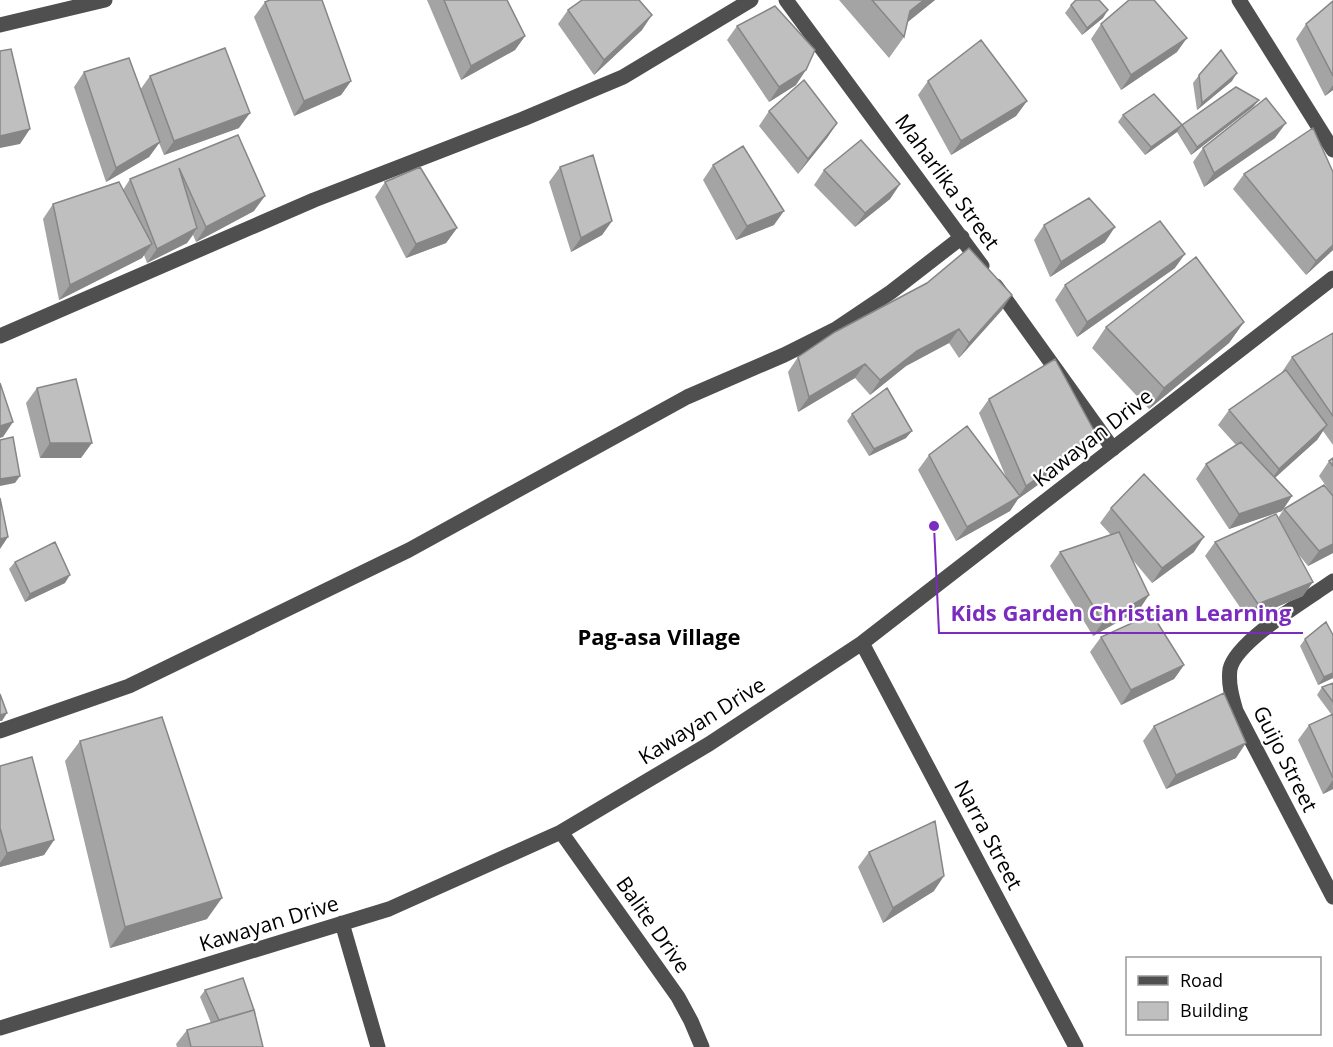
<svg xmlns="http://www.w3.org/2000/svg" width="1333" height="1047" font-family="'Open Sans',sans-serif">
<rect width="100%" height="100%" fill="#fff"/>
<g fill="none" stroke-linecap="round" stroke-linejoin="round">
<!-- minor -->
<path stroke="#4f4f4f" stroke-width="15" d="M786,0L982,266
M1239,0L1333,150
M0,25L105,0
M996,286L1113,449
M0,336L314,200L523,119L623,77L751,0
M1333,581C1309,598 1236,641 1230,669C1228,683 1232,697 1236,711L1333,897
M862,643L1076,1047
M0,731L129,686L409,550L687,397L784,355L836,329L891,292L962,237
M561,832L678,997L691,1021L702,1047
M342,923L378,1047
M0,1028L389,909L561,832L709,744L862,643L1333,278"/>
</g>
<!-- wall -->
<path fill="#a4a4a4" d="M427,0H507L525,36L515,50L461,80Z
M839,0H935L907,22L904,37L889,58Z
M1333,1V90L1325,96L1296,39L1306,24Z
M265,2L351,81L341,95L294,116L254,17Z
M1071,5L1103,18L1082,35L1065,13Z
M568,10L642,30L594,75L558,24Z
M1101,24L1177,52L1121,90L1091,39Z
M737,26L796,85L769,102L727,40Z
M84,72L140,90L150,76L239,128L164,155L159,143L149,157L106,182L74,87Z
M1199,75L1232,81L1197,110L1193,83Z
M928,81L1027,101L1016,116L951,155L918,95Z
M1259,100L1253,107L1191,155L1177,132L1145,155L1118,122L1123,115L1182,125Z
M769,111L837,123L827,138L798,174L759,126Z
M238,135L254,211L196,242L193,235L187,243L147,263L144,255L142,258L59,300L43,219L53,204L123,190L130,179Z
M1275,138L1204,187L1193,162L1203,148Z
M713,165L774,225L736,240L703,180Z
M560,167L612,221L602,235L571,252L549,182Z
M824,170L900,184L890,199L855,227L814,185Z
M1333,172V250L1306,275L1233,189L1244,174Z
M385,182L457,228L446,243L406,258L375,197Z
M1044,225L1105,242L1050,277L1034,240Z
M1175,268L1077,337L1055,300L1065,285Z
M1002,310L959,358L949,343L906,366L870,395L855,378L798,412L788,372L798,357Z
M1244,322L1229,343L1149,409L1092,348L1106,327Z
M1333,333V445L1323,431L1317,440L1275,478L1292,496L1282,511L1229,529L1196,479L1206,464L1236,445L1218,425L1229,410L1282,373V372L1292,357Z
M37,388L81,458H40L26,403Z
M989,399L1087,450L1018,499L1010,511L956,541L918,470L929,455L1006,477L979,413Z
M852,414L906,438L869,456L847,421Z
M1333,458V496L1319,476L1329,461Z
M1333,496V553L1308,566L1295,550L1303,596L1248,619L1205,556L1215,542L1278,518L1284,509Z
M1111,508L1194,552L1152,583L1132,559L1139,610L1093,636L1050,566L1060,552L1111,535L1100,523Z
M15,562L65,583L25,602L9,569Z
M1101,637L1184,665L1174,679L1121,705L1090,652Z
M1305,639L1333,678L1318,685L1300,646Z
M1333,683V714H1331L1317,695L1322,687Z
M1333,714V789L1323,794L1298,740L1309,725Z
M1154,726L1236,758L1166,789L1143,741Z
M80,741L207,919L110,948L65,761Z
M0,766L54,840L44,855L0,867Z
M869,852L934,891L883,923L858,867Z
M205,990L255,1013L263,1047H177L176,1044L187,1030L211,1023L200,997Z"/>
<!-- shaded-wall -->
<path fill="#868686" d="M924,0H935L898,30L910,11Z
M1108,10L1103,18L1082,35L1087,28Z
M652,15L642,30L594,75L604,60Z
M525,36L515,50L461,80L471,66Z
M1187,38L1177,52L1121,90L1131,75Z
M806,70L796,85L769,102L779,87Z
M1237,73L1232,81L1197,110L1202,103Z
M351,81L341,95L294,116L304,101Z
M1333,85V90L1325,96Z
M1259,100L1253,107L1191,155L1197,147Z
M1027,101L1016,116L951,155L961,141Z
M250,113L239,128L164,155L174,141Z
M837,123L827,138L798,174L808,159Z
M1286,123L1275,138L1204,187L1214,173Z
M1182,125L1177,132L1145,155L1151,147Z
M30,129L20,144L0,148V136Z
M160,142L149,157L106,182L116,168Z
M900,184L890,199L855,227L865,213Z
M265,196L254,211L196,242L206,227Z
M784,211L774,225L736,240L747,226Z
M612,221L602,235L571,252L581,238Z
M1115,227L1105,242L1050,277L1061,262Z
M197,228L187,243L147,263L157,249Z
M457,228L446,243L406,258L416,244Z
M152,244L142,258L59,300L70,285Z
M1333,245V250L1306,275L1316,261Z
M1185,254L1175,268L1077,337L1087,322Z
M1012,295L1002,310L959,358L969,343Z
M1244,322L1229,343L1149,409L1164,388Z
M959,329L949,343L906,366L870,395L880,380L917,351Z
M865,364L855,378L798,412L809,397Z
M13,422L3,437L0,438V426Z
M1327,425L1317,440L1269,483L1279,469Z
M912,431L906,438L869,456L874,449Z
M1097,436L1087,450L1018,499L1010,511L956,541L967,527L1018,497L1026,486Z
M50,443H92L81,458H40Z
M20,476L15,483L0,486V479Z
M1292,496L1282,511L1229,529L1239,514Z
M8,537L0,549V539Z
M1204,537L1194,552L1152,583L1162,568Z
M1333,544V553L1308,566L1319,551Z
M70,575L65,583L25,602L30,594Z
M1313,582L1303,596L1248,619L1258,604Z
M1149,595L1139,610L1093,636L1103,622Z
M1184,665L1174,679L1121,705L1131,690Z
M1333,673V678L1318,685L1324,677Z
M7,713L2,721H0V715Z
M1246,743L1236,758L1166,789L1176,775Z
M1333,780V789L1323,794Z
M54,840L44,855L0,867V863L7,853Z
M944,876L934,891L883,923L893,908Z
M222,898L207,919L110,948L125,927Z"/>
<!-- building -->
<path fill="#bfbfbf" stroke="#868686" stroke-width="1.5" d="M270,0H322L351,81L304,101L265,2Z
M444,0H507L525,36L471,66Z
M582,0H639L652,15L604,60L568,10Z
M872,0H924L910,11L904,37Z
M1076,0H1099L1108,10L1087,28L1071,5Z
M1129,0H1154L1187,38L1131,75L1101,24Z
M1333,1V76L1306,24Z
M775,6L815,50L806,70L779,87L737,26Z
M981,40L1027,101L961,141L928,81Z
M225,48L250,113L174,141L150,76Z
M11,49L30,129L0,136V51Z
M1221,50L1237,73L1202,103L1199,75Z
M129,58L160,142L116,168L84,72Z
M804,80L837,123L808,159L769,111Z
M1236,87L1259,100L1197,147L1182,125Z
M1154,94L1182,125L1151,147L1123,115Z
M1266,98L1286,123L1214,173L1203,148Z
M1313,128L1333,172V245L1316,261L1244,174Z
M238,135L265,196L206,227L179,168L197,228L157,249L130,179Z
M861,140L900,184L865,213L824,170Z
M743,146L784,211L747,226L713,165Z
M593,155L612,221L581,238L560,167Z
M420,167L457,228L416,244L385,182Z
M119,182L152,244L70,285L53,204Z
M1089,198L1115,227L1061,262L1044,225Z
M1160,221L1185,254L1087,322L1065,285Z
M969,248L1012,295L969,343L959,329L917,351L880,380L865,364L809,397L798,357L835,332L927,283Z
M1196,257L1244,322L1164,388L1106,327Z
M1333,333V416L1292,357Z
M1055,359L1097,436L1026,486L989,399Z
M1286,370L1327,425L1279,469L1229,410Z
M76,379L92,443H50L37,388Z
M0,383L13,422L0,426Z
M887,388L912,431L874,449L852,414Z
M967,426L1020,496L967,527L929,455Z
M13,437L20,476L0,479V440Z
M1241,442L1292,496L1239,514L1206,464Z
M1333,458V466L1329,461Z
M1144,474L1204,537L1162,568L1111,508Z
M1324,485L1333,496V544L1319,551L1284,509Z
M0,498L8,537L0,539Z
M1276,514L1313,582L1258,604L1215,542Z
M1119,532L1149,595L1103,622L1060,552Z
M55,542L70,575L30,594L15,562Z
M1152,614L1184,665L1131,690L1101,637Z
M1326,622L1333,635V673L1324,677L1305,639Z
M1333,683V702L1322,687Z
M1224,693L1246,743L1176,775L1154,726Z
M0,694L7,713L0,715Z
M1333,714V778L1309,725Z
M162,717L222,898L125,927L80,741Z
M32,757L54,840L7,853L0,828V766Z
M935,821L944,876L893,908L869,852Z
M243,978L255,1013L254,1010L219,1020L205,990Z
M254,1010L263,1047H191L187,1030Z"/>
<g text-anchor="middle" stroke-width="4.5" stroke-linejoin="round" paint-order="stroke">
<!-- street labels -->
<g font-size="21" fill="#000" stroke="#fff">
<text transform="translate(947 182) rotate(54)" y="7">Maharlika Street</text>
<text transform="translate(1093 438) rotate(-38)" y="7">Kawayan Drive</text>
<text transform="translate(702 721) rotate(-32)" y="7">Kawayan Drive</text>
<text transform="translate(1285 759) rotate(63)" y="7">Guijo Street</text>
<text transform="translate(988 835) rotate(62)" y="7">Narra Street</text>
<text transform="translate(269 924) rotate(-17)" y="7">Kawayan Drive</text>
<text transform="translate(653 925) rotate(55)" y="7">Balite Drive</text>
</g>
<!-- neighbourhood labels -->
<g font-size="22" font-weight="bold" fill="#000" stroke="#fff">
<text x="659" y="645">Pag-asa Village</text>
</g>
</g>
<!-- callouts -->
<path fill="none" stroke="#7b2cbf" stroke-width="2" d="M934 526L939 633H1303"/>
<circle fill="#7b2cbf" stroke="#fff" stroke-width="2" cx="934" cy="526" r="6"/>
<g font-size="22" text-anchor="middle" font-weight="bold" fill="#7b2cbf" stroke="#fff" stroke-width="4.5" stroke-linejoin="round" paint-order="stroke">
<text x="1121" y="621">Kids Garden Christian Learning</text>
</g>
<!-- legend -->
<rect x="1126" y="957" width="195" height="78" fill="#ffffff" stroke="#999999" stroke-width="1.5"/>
<rect x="1138" y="976" width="30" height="9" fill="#4f4f4f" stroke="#999999" stroke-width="1.5"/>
<text x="1180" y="987" font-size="18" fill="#000000">Road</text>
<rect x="1138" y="1002" width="30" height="18" fill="#bfbfbf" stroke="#999999" stroke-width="1.5"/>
<text x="1180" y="1017" font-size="18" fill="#000000">Building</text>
</svg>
